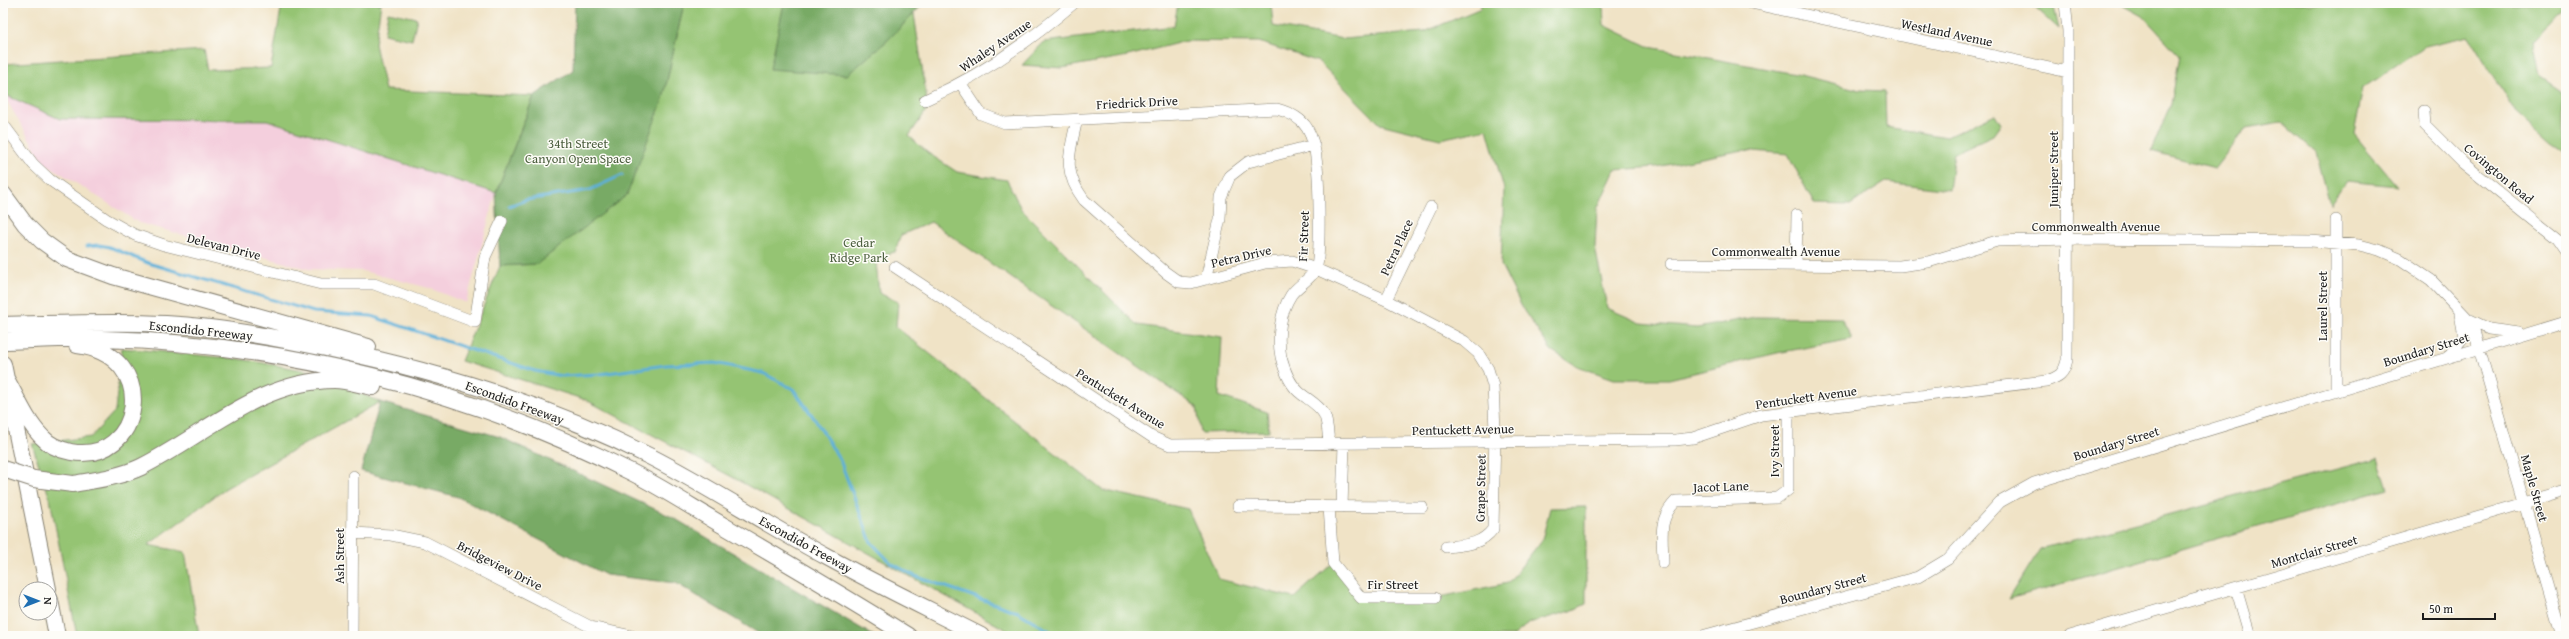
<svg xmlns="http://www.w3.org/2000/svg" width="2569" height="639" font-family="'Gentium Book Plus',serif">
<rect width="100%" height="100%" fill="#fdfcf7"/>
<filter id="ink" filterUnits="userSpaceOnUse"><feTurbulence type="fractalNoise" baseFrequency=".025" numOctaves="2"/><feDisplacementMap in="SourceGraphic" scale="8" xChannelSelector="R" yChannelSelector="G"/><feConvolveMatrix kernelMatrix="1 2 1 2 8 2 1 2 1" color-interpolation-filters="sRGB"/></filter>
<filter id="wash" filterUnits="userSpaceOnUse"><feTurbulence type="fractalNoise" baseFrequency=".012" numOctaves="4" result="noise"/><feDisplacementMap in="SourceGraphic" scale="16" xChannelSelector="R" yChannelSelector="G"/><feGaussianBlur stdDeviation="0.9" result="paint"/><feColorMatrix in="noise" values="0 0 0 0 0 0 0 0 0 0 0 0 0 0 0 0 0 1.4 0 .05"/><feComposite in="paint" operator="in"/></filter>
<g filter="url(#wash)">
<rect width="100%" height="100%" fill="#f0e3c6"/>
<!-- built -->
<path fill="#f4cfdd" d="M3,94L60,119L267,120L496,193L466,303L429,288L363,271L308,269L139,223L43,162Z"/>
<!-- green -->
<path fill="#95c473" stroke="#587048" d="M282,3H381L375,44L385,90L534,96L496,193L267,120L60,119L3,94V64L204,50L208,70L271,68Z
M684,3H788L783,8L847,75L889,39L914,14L928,108L909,136L928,153L957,172L1007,180L1021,209L1137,325L1222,337L1219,396L1267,412L1269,431L1201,433L1197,407L931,222L901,235L895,252L886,254L876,262L879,293L898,302L896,327L1102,490L1188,509L1219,579L1294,598L1333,563L1361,598H1435L1508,583L1542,540L1550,508L1586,507V604L1571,611L1529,623L1513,636H1017L734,478L586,400L461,361L500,266L538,264L663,99Z
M1178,3H1271L1273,26L1343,39L1424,32L1481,8L1480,3H1603L1604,25L1649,47L1801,75L1860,90L1885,91L1886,127L1947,137L1995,114L2001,124L1993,135L1954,153L1949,190L1886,182L1850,205L1814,204L1788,154L1743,150L1656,167L1615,170L1597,209L1595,247L1607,308L1641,323L1697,328L1755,317L1841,318L1852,339L1777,353L1669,379H1614L1577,366L1551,350L1524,311L1501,265L1504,189L1487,129L1440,139L1380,124L1319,62L1259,42L1186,41L1128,56L1062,68L1022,65L1044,42L1174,26Z
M2006,3H2053L2059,29L2035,7Z
M2119,3H2566V9L2558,13L2534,40L2541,74L2566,91V152L2552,143L2513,108L2469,36L2424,46L2363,88L2354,134L2397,186L2346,181L2330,204L2316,152L2281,122L2246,128L2215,168L2151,151L2171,103L2180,56L2143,16Z
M388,12L417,18L412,40L384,34Z
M122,348L240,359L309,371L380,402L226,488L148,545L185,552L199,636H77L50,499L32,444L91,437L115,411Z
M2378,458L2388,489L2009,599L2040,549Z"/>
<!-- forest -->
<path fill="#78aa65" stroke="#4a6340" d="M575,3H684L663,99L627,195L537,264L500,266L496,193L534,96L573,70Z
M788,3H924L889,39L847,75L770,69L783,8Z
M380,402L500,437L672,517L874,636H763L676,583L606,575L458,497L361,471Z"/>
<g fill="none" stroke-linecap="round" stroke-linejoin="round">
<!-- stream -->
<path stroke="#5db0d9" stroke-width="3" d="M509,206L526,200L590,190L622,175
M87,246L99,245L110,247L148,263L314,312L371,316L535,371L562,376L600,374L666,365L715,363L763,373L793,389L814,418L840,460L871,542L891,563L915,576L1018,612L1058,636"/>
</g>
</g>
<g filter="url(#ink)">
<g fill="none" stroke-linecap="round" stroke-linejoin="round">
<defs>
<path id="minor" d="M1751,3L2068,72
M961,84L981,114L1005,123L1277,109C1288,112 1300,117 1307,128C1313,138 1316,154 1317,166C1319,181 1321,258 1316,269C1311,279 1297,286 1291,295C1280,312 1277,338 1281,357C1284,369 1290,384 1299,392C1307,399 1318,404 1324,414C1328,422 1328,435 1329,444
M925,100C980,76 1029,42 1074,3
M2424,111L2425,125L2463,163L2557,239L2566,252
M1077,119C1070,153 1061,169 1084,200L1165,272L1179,282L1191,283L1265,263L1292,261L1316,269L1386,300L1464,341L1478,353L1488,369L1493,386L1495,430L1493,529C1481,545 1465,545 1446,547
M3,124L33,164L50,180L106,219L135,235L164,245L321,284H374L475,322L485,257L502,221
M2336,220V391
M1671,264L1900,266L1928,262L1997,241L2067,239L2311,241L2359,245L2379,250L2400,259L2431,280L2468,319L2473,328L2563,636
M1796,265L1797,215
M895,267L1152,437L1170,445L1675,440L1693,438L1761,415L2046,381C2059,377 2064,374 2067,360L2068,31L2065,3
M1206,279L1220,219L1221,197L1230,176L1248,162L1314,145
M1386,300L1431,207
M2468,319L2489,329L2518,333
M2448,357L2464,336L2460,314
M1238,506L1422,507
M1329,507L1333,563L1361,598H1435
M1342,507L1344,444
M353,533L391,535L425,542L591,627L632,636
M1663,563C1663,538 1657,520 1676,501L1777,498L1788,490V412
M2236,588L2250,636
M352,636L353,476
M1702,636L1918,577L1948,559L2000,502L2034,483L2566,322
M2070,636L2566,491"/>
<path id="highway" d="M3,194L25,224L42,241L67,259L113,276L368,347
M3,325C57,324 112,321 166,324C219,327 274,337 326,348C437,371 548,405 649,456C710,487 767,525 827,557C878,585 930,610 981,636
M3,341C35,340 68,338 101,339C282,343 469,390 631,472C663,488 693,508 724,526C786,562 847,598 908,636
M3,364L48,589
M5,377C16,396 26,421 42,437C49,445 61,450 71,452C142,465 162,355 77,345
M73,484C95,480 120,477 141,467C205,435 258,381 334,380C347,380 361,385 373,387
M50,600L57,636"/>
</defs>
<!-- minor casing -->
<use href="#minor" stroke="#868071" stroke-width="12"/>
<!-- highway casing -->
<use href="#highway" stroke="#868071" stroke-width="18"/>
<!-- minor -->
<use href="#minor" stroke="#fff" stroke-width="11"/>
<!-- highway -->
<use href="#highway" stroke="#fff" stroke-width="16"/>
<defs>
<path id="highway-bridge" d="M3,469L34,479L73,484"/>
</defs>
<!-- highway-bridge casing -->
<use href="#highway-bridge" stroke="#868071" stroke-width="18" stroke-linecap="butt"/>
<!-- highway-bridge -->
<use href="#highway-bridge" stroke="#fff" stroke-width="16"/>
</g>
</g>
<g text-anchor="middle" stroke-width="3" stroke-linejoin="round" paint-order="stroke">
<!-- street labels -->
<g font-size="13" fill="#1c1c1c" stroke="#fdfcf7">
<text transform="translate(1947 32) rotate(12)" y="5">Westland Avenue</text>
<text transform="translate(995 45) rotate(-34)" y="5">Whaley Avenue</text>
<text transform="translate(1137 102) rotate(-3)" y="5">Friedrick Drive</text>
<text transform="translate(2053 169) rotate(-90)" y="5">Juniper Street</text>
<text transform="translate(2499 173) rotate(40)" y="5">Covington Road</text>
<text x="2096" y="231">Commonwealth Avenue</text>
<text transform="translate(1303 236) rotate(-88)" y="5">Fir Street</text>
<text transform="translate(224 246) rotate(14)" y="5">Delevan Drive</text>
<text transform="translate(1396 247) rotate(-65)" y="5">Petra Place</text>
<text x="1776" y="256">Commonwealth Avenue</text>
<text transform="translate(1241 256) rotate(-13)" y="5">Petra Drive</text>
<text transform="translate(2322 306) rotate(-90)" y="5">Laurel Street</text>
<text transform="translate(201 330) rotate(6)" y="5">Escondido Freeway</text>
<text transform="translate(2426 349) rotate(-17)" y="5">Boundary Street</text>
<text transform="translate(1806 397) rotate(-8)" y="5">Pentuckett Avenue</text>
<text transform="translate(1121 398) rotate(32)" y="5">Pentuckett Avenue</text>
<text transform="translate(515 402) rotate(20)" y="5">Escondido Freeway</text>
<text transform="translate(1463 429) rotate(-1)" y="5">Pentuckett Avenue</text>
<text transform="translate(2116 443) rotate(-17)" y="5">Boundary Street</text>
<text transform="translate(1774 451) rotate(-90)" y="5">Ivy Street</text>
<text transform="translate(1721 486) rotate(-2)" y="5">Jacot Lane</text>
<text transform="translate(1480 488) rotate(-89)" y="5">Grape Street</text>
<text transform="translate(2535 488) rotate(74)" y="5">Maple Street</text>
<text transform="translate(806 544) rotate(29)" y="5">Escondido Freeway</text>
<text transform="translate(2314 551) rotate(-16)" y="5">Montclair Street</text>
<text transform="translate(339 556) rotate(-90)" y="5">Ash Street</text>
<text transform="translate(500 565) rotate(27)" y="5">Bridgeview Drive</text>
<text x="1393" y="589">Fir Street</text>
<text transform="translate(1823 588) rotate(-15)" y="5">Boundary Street</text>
</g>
<!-- park labels -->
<g font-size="13" fill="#4c5f3f" stroke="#fdfcf7">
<text x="578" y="148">34th Street<tspan x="578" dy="15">Canyon Open Space</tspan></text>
<text x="859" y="247">Cedar<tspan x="859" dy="15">Ridge Park</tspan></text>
</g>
</g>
<!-- margin -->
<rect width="2569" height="639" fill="none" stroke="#fdfcf7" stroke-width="16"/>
<!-- north arrow -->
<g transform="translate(38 601) rotate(90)"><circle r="19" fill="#fdfcf7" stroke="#a3a29f"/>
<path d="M0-3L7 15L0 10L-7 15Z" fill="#1f6fb2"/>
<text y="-6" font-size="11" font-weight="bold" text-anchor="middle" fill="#1c1c1c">N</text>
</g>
<!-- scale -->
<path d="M2423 613v6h72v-6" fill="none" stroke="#1c1c1c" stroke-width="2"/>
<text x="2429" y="613" font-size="12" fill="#1c1c1c" stroke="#fdfcf7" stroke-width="3" paint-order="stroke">50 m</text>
</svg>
